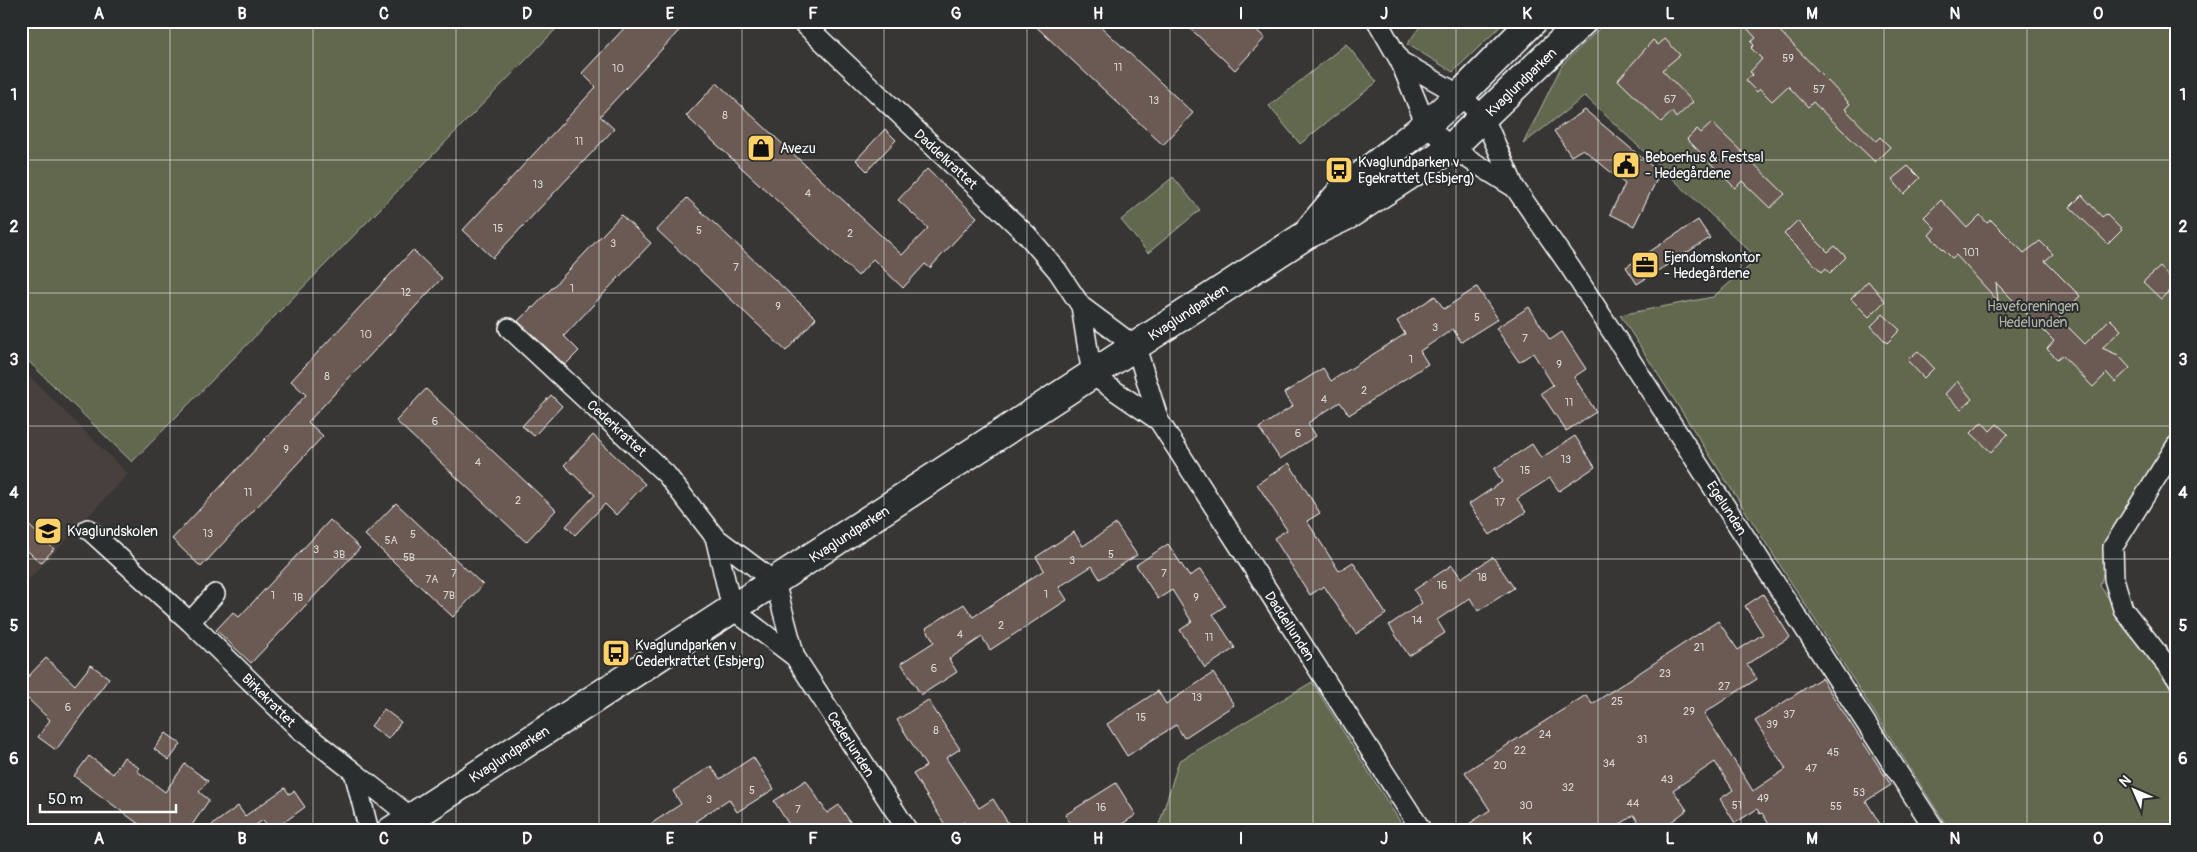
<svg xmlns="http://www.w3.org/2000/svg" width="2197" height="852" font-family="Pangolin,sans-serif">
<rect width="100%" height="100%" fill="#373635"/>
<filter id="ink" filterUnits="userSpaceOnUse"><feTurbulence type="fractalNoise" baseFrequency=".02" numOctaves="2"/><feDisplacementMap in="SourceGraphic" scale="10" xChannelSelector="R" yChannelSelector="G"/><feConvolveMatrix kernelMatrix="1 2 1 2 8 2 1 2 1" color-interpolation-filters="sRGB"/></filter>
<g filter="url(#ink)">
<!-- built -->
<path fill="#46413e" d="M21,368L128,474L21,588Z"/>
<!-- green -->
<path fill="#62684e" stroke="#b0b4a6" d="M21,21H564L132,462L21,354Z
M1415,21H1506L1453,72L1407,44L1419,28Z
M1607,21H2176V436L2111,542L2100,586L2176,695V831H1950L1620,315L1713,297L1758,259L1585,96L1523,144L1562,65Z
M1346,44L1377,82L1300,144L1269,106Z
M1173,177L1200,210L1148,253L1121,220Z
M1312,682L1406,831H1157L1179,761Z"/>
<!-- building -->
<path fill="#6a5a52" stroke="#fff" d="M631,21H688L600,116L614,129L493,258L463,230L596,87L582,73Z
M1030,21H1095L1193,113L1163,145Z
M1182,21H1247L1265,38L1235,70Z
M1754,21H1770L1850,104L1845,109L1876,141L1880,137L1890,147L1875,162L1813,102L1808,107L1788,86L1772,101L1760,89L1757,92L1746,81L1753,74L1750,72L1762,59L1751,48L1754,45L1751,42L1756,38L1747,28Z
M1665,39L1680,55L1662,70L1693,102L1676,118L1672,112L1661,122L1618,80L1653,40L1658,45Z
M717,83L902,255L928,228L898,200L927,169L977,217L930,268L925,264L903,288L873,259L858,276L686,116Z
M1585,110L1660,173L1634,226L1610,214L1625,184L1583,149L1571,156L1554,131Z
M1712,123L1785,194L1770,208L1742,181L1735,188L1687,139L1697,129L1701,133Z
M885,129L896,140L867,171L856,160Z
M1908,166L1920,178L1904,194L1892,179Z
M2082,195L2102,217L2106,214L2122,230L2108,244L2070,207Z
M687,198L816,318L786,351L657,230Z
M1941,200L1967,228L1980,215L1987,223L1991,220L2024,253L2040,241L2053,254L2045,261L2080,296L2059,318L2085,344L2110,319L2121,330L2102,348L2118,355L2130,368L2115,382L2107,373L2093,387L2062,355L2057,359L2047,349L2054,341L1996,283L1998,301L1956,255L1952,258L1929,235L1935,228L1924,217Z
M621,215L651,243L564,336L579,351L565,365L518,321L532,307L533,308Z
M1698,220L1710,238L1637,284L1626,267Z
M1797,221L1828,252L1835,246L1846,257L1830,273L1826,268L1822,272L1784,234Z
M413,250L442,278L308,422L323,436L201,567L172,539L306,395L291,381Z
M2160,267L2176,284L2161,299L2143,282Z
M1868,281L1885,301L1869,317L1851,299Z
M1477,287L1498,319L1461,342L1453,329L1420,351L1428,364L1349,415L1340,402L1308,423L1316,436L1280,459L1259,428L1293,406L1284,393L1323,368L1331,381L1405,334L1397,321L1435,296L1444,309Z
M1529,307L1550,340L1562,332L1586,369L1574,377L1596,412L1566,431L1541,393L1553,385L1533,353L1519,362L1496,328Z
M1883,314L1900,330L1887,343L1871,326Z
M1918,351L1934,368L1924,378L1907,360Z
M1957,381L1972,399L1961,409L1945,394Z
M426,389L556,510L526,542L396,421Z
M551,395L562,406L534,436L522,426Z
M1982,422L1990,431L1997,424L2008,434L1991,452L1971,433Z
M593,435L645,484L616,515L605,504L575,535L566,526L595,495L564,465Z
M1575,436L1595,467L1559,491L1550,478L1517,499L1526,512L1490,535L1469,504L1502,482L1494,469L1532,444L1541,458Z
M1289,463L1320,513L1307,521L1339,571L1353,562L1386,614L1356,634L1324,586L1310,595L1274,538L1287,530L1257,484Z
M396,503L483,585L453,617L365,535Z
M21,518L54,549L41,563L21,545Z
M330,520L360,548L251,663L216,630L233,612L239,617Z
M1116,524L1137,555L1100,579L1092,566L1059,587L1067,600L990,650L982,637L949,659L957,672L921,695L901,663L934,642L926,628L964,604L973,617L1011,592L1044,570L1036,557L1074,532L1083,546Z
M1168,544L1189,576L1201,569L1225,606L1213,614L1235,648L1205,668L1180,630L1192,622L1172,590L1158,599L1136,565Z
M1493,557L1514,588L1478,611L1470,598L1437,620L1445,633L1409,656L1389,625L1422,603L1414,590L1452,565L1461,578Z
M1763,594L1790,637L1747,664L1757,679L1704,713L1753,791L1786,769L1755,721L1821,678L1891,785L1866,801L1880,824L1870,831H1773L1762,813L1760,814L1757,809L1735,823L1720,799L1733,790L1715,762L1673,790L1687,810L1659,831H1651L1646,825L1642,828L1634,815L1610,831H1503L1499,824L1488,831H1458L1490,810L1465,772L1586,695L1592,704L1718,621L1738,650L1763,634L1745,606Z
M46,658L75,685L91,665L109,678L56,750L38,737L50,720L21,692V684Z
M1213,673L1234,705L1184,738L1176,725L1127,756L1107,724L1158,691L1166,704Z
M928,700L960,749L946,758L979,808L993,799L1013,831H970L964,822L949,831L913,774L926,766L897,720Z
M384,709L401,722L388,739L371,726Z
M166,733L181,744L169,760L154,749Z
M89,756L113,774L124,757L139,768L137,771L165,792L185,764L208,781L199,792L209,800L188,831H148L74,776Z
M753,757L774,789L737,812L729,799L696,821L702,831H640L681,804L673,791L711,766L720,779Z
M806,780L827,813L839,805L856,831H793L774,801Z
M1116,783L1136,815L1111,831H1075L1065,815Z
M285,788L289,794L294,791L305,807L272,831L263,820L253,827L255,831H204L238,806L245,816Z"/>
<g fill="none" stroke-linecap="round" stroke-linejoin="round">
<defs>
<path id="street" d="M801,21L1027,235L1057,270L1081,306
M1377,21L1400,61
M1400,61L1460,95L1484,118L1515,188L1451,148L1426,125Z
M1515,188L1570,267L1936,831
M1081,306L1136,347L1159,421L1092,375Z
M509,328L666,474L715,537L775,582L795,657L732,609L715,537
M1159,421L1422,831
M2176,446L2113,547L2114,579L2123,609L2176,677
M88,529L190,622L299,729L354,772
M190,622L215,594
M795,657L908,831
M369,831L354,772L412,818L414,827"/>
<path id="secondary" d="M1311,228L1343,190L1426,125L1460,95L1533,21
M391,831L1306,235L1348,215L1451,148L1583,21"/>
</defs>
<!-- street casing -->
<use href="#street" stroke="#fff" stroke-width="22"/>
<!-- secondary casing -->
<use href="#secondary" stroke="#fff" stroke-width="31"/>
<!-- street -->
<use href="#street" stroke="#2a2d2e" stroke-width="19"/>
<!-- secondary -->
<use href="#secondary" stroke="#2a2d2e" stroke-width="28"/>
</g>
</g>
<!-- grid -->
<path fill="none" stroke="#fff" stroke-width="1" stroke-opacity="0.55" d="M170,21V831M313,21V831M456,21V831M599,21V831M742,21V831M884,21V831M1027,21V831M1170,21V831M1313,21V831M1456,21V831M1598,21V831M1741,21V831M1884,21V831M2027,21V831M21,160H2176M21,293H2176M21,426H2176M21,559H2176M21,692H2176"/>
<!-- icons -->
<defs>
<symbol id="shop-square" viewBox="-11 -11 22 22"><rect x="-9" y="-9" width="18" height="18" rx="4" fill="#ffd166" stroke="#2a2d2e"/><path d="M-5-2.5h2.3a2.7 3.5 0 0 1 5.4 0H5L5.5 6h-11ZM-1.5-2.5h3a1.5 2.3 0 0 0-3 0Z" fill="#111"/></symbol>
<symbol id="civic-square" viewBox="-11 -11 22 22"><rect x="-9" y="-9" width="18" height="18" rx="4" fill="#ffd166" stroke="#2a2d2e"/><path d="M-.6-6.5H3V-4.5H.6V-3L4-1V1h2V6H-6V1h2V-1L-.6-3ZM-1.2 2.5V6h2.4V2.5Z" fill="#111"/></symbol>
<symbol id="bus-square" viewBox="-11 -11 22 22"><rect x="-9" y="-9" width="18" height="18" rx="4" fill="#ffd166" stroke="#2a2d2e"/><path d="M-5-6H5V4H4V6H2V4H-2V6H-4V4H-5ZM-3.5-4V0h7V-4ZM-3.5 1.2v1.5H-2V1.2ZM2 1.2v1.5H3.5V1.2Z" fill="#111"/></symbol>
<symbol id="office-square" viewBox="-11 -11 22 22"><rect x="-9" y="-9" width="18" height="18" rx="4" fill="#ffd166" stroke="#2a2d2e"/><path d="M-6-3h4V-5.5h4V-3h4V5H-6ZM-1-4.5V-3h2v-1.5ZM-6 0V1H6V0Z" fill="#111"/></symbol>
<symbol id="school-square" viewBox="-11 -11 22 22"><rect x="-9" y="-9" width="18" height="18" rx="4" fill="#ffd166" stroke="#2a2d2e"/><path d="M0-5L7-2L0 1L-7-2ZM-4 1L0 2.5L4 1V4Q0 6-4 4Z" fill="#111"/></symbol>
</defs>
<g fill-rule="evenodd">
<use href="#shop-square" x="745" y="132" width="32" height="32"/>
<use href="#civic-square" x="1610" y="149" width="32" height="32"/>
<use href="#bus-square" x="1323" y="154" width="32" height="32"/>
<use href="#office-square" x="1629" y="249" width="32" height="32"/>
<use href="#school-square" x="32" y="515" width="32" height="32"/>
<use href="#bus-square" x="600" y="637" width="32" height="32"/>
</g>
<g text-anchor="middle" stroke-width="4" stroke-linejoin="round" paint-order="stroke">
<!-- number labels -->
<g font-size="11" fill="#dad6d4">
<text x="1788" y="62">59</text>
<text x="1118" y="71">11</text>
<text x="618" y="72">10</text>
<text x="1819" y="93">57</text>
<text x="1670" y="103">67</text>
<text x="1154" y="104">13</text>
<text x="725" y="119">8</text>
<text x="579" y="145">11</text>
<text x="538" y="188">13</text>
<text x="808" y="197">4</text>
<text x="498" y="232">15</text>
<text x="699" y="234">5</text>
<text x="850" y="237">2</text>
<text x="613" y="247">3</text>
<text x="1971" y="256">101</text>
<text x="736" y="271">7</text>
<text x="572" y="292">1</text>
<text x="406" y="296">12</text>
<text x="778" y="310">9</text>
<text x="1477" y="321">5</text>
<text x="1435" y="331">3</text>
<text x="366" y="338">10</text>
<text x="1525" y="342">7</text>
<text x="1411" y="363">1</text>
<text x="1559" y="368">9</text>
<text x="327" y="380">8</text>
<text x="1364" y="394">2</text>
<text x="1324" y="403">4</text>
<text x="1569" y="406">11</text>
<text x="435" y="425">6</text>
<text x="1298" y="437">6</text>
<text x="286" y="453">9</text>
<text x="1566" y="463">13</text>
<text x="478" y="466">4</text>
<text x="1525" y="474">15</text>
<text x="248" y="496">11</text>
<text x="518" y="504">2</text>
<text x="1500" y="506">17</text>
<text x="208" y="537">13</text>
<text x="413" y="538">5</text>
<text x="391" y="544">5A</text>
<text x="316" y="553">3</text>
<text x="339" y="558">3B</text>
<text x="1111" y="558">5</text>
<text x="409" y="561">5B</text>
<text x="1072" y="564">3</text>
<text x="454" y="577">7</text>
<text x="1164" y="577">7</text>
<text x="1482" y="581">18</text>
<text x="432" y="583">7A</text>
<text x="1442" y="589">16</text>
<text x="1046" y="598">1</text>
<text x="273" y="599">1</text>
<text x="449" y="599">7B</text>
<text x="298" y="601">1B</text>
<text x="1196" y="601">9</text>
<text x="1417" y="624">14</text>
<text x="1001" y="629">2</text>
<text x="960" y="638">4</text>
<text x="1209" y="641">11</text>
<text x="1699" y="651">21</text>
<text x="934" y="672">6</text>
<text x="1665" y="677">23</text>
<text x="1724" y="690">27</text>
<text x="1197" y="701">13</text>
<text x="1617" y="705">25</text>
<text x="68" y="711">6</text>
<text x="1689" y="715">29</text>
<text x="1789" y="718">37</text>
<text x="1141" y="721">15</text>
<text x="1772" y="728">39</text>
<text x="936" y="734">8</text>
<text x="1545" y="738">24</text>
<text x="1642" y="743">31</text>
<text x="1520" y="754">22</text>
<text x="1833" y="756">45</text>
<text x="1609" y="767">34</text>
<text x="1500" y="769">20</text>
<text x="1811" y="772">47</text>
<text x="1667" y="783">43</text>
<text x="1568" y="791">32</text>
<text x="752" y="794">5</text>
<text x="1859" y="796">53</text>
<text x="1763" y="802">49</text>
<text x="709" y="803">3</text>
<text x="1633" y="807">44</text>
<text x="1526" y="809">30</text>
<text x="1737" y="809">51</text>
<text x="1836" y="810">55</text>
<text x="1101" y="811">16</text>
<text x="798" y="813">7</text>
</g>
<!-- street labels -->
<g font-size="14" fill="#fff" stroke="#2a2d2e">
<text transform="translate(1521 82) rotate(-44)" y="5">Kvaglundparken</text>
<text transform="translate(946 159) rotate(43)" y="5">Daddelkrattet</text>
<text transform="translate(1188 312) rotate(-33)" y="5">Kvaglundparken</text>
<text transform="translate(617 428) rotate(43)" y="5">Cederkrattet</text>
<text transform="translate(1727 508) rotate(57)" y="5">Egelunden</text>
<text transform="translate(849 534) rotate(-33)" y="5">Kvaglundparken</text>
<text transform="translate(1290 626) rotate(57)" y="5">Daddellunden</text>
<text transform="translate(269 700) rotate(45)" y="5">Birkekrattet</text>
<text transform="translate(851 744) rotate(57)" y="5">Cederlunden</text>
<text transform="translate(509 754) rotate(-33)" y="5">Kvaglundparken</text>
</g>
<!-- poi labels -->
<g font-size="14" fill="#fff" stroke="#2a2d2e" text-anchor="start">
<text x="780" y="153">Avezu</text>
<text x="1645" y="162">Beboerhus &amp; Festsal<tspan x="1645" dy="16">- Hedegårdene</tspan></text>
<text x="1358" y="167">Kvaglundparken v<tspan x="1358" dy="16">Egekrattet (Esbjerg)</tspan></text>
<text x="1664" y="262">Ejendomskontor<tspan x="1664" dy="16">- Hedegårdene</tspan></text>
<text x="67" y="536">Kvaglundskolen</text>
<text x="635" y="650">Kvaglundparken v<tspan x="635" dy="16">Cederkrattet (Esbjerg)</tspan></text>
</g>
<!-- park labels -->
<g font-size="14" fill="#b0b4a6" stroke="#2a2d2e">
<text x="2033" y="311">Haveforeningen<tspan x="2033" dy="16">Hedelunden</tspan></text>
</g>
</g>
<!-- margin -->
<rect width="2197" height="852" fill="none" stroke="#2a2d2e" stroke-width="55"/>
<!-- north arrow -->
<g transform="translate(2134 790) rotate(315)" stroke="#2a2d2e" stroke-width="4" paint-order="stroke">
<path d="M0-4L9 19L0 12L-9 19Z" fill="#ffffff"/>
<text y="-8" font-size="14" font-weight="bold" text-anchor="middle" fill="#ffffff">N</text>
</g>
<!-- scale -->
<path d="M40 804v8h136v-8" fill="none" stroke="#ffffff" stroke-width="2.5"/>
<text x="48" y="804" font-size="15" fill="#ffffff" stroke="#2a2d2e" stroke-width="4" paint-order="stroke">50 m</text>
<rect x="28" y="28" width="2142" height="796" fill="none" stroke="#fff" stroke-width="2"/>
<g font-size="16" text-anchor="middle" font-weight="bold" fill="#fff">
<text x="99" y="19">A</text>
<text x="242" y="19">B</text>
<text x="384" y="19">C</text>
<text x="527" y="19">D</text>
<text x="670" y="19">E</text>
<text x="813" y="19">F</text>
<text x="956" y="19">G</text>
<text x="1098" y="19">H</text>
<text x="1241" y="19">I</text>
<text x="1384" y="19">J</text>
<text x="1527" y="19">K</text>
<text x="1670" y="19">L</text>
<text x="1812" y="19">M</text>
<text x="1955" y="19">N</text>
<text x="2098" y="19">O</text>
<text x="14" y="100">1</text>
<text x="2183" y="100">1</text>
<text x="14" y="232">2</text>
<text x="2183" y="232">2</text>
<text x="14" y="365">3</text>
<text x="2183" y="365">3</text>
<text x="14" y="498">4</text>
<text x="2183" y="498">4</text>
<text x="14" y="631">5</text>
<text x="2183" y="631">5</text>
<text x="14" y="764">6</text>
<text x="2183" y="764">6</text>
<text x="99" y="844">A</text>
<text x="242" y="844">B</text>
<text x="384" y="844">C</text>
<text x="527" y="844">D</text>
<text x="670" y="844">E</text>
<text x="813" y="844">F</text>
<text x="956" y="844">G</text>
<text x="1098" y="844">H</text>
<text x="1241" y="844">I</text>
<text x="1384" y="844">J</text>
<text x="1527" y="844">K</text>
<text x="1670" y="844">L</text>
<text x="1812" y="844">M</text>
<text x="1955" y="844">N</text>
<text x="2098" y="844">O</text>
</g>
</svg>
